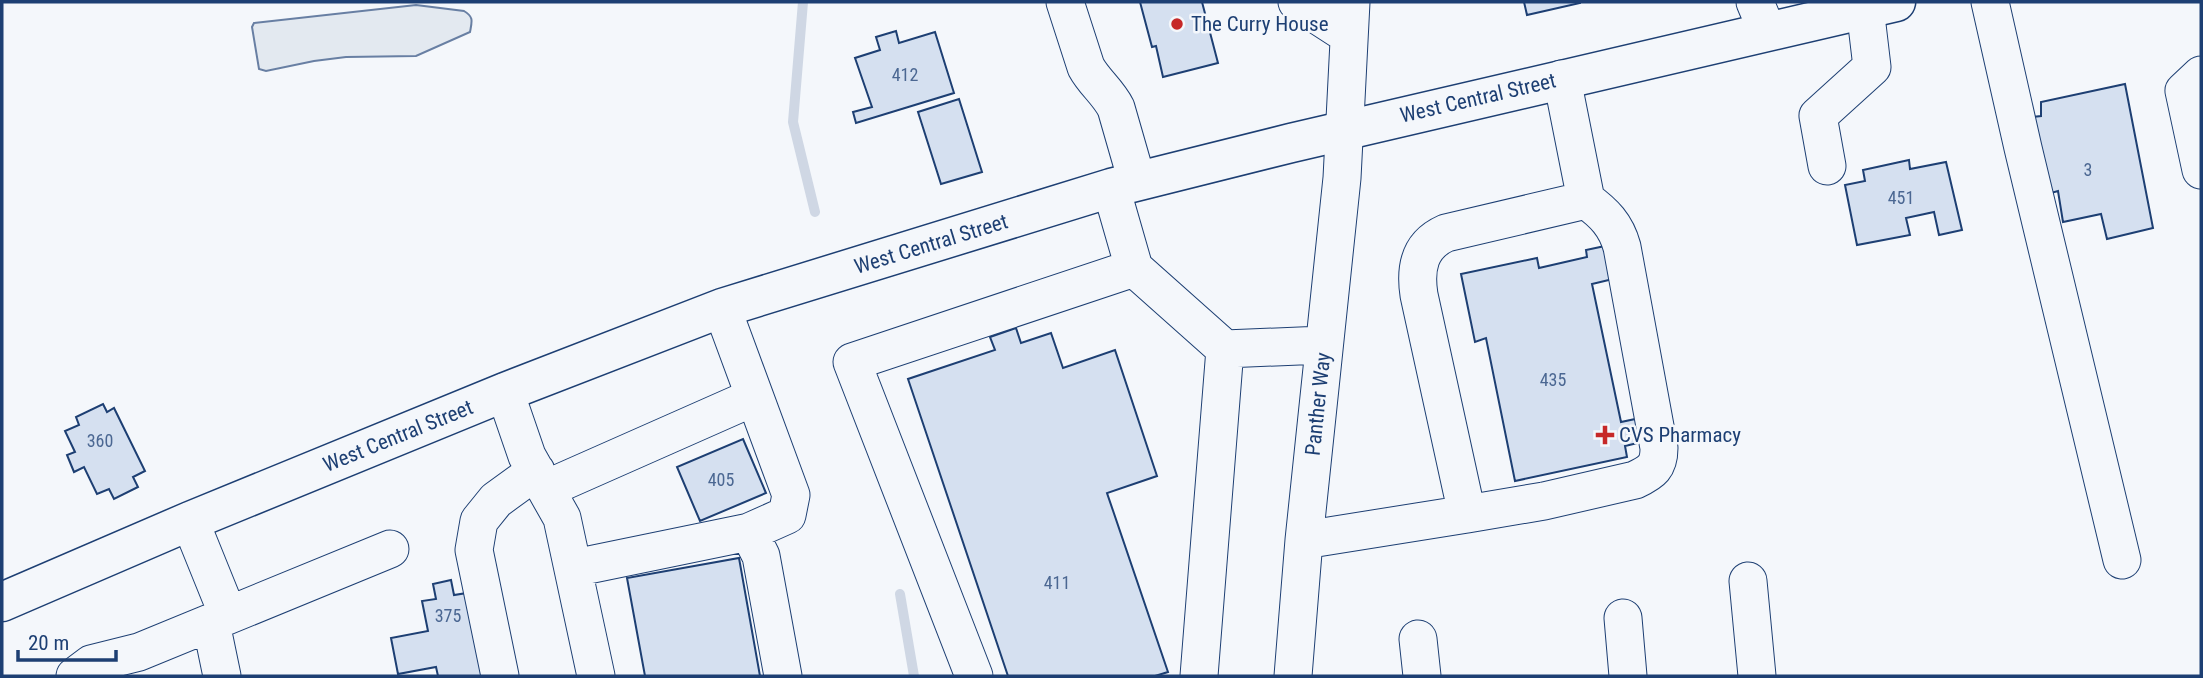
<svg xmlns="http://www.w3.org/2000/svg" width="2203" height="678" font-family="'Roboto Condensed',sans-serif">
<rect width="100%" height="100%" fill="#f4f7fb"/>
<!-- green -->
<path fill="#e3e9f0" stroke="#687fa3" stroke-width="2" d="M416,5L464,11C474,17 472,21 470,32L416,56L346,57L314,61L266,71L259,69L252,27L254,23Z"/>
<g fill="none" stroke-linecap="round" stroke-linejoin="round">
<!-- stream -->
<path stroke="#cfd7e4" stroke-width="10" d="M803,2L793,122L815,212
M900,594L914,676"/>
</g>
<!-- building -->
<path fill="#d5e0f0" stroke="#1d3f73" stroke-width="2" d="M1140,2H1202L1218,63L1163,77L1156,46L1152,47Z
M1524,2H1580V3L1527,15Z
M896,31L899,43L935,32L954,93L856,123L853,112L872,107L855,58L880,50L876,37Z
M2125,84L2153,228L2107,239L2101,214L2063,222L2058,191L2040,196L2024,118L2041,116V102Z
M959,99L982,172L941,184L918,112Z
M1909,160L1910,169L1946,162L1962,230L1939,235L1934,212L1906,218L1910,235L1857,245L1845,185L1865,181L1863,170Z
M1605,246L1613,279L1592,284L1621,422L1640,418L1646,441L1625,446L1627,457L1515,481L1486,338L1475,342L1461,274L1537,258L1539,268L1587,257L1586,250Z
M1016,328L1021,343L1051,333L1063,368L1115,350L1157,476L1107,493L1168,672L1155,676H1008L908,379L995,350L990,337Z
M103,404L107,412L114,408L145,471L133,477L138,487L114,499L109,489L97,494L84,467L74,472L67,455L75,452L65,431L79,425L76,417Z
M743,439L766,493L700,521L677,467Z
M739,558L760,676H645L627,578Z
M451,580L454,595L467,593L482,676H438L436,667L398,674L391,638L428,631L422,601L436,599L433,584Z"/>
<g fill="none" stroke-linecap="round" stroke-linejoin="round">
<defs>
<path id="minor" d="M1065,2L1086,67C1094,82 1108,92 1116,108L1137,181
M1297,2L1348,35
M1755,2L1767,31
M1990,2L2023,148L2122,560
M2201,75L2184,91L2201,170
M1827,166L1818,116L1872,67L1865,8
M1111,188L1134,268
M505,392L527,456L562,518L596,676
M546,489L754,397
M1467,514L1544,501L1635,480C1652,472 1659,467 1659,448L1622,247C1616,225 1604,213 1586,200
M190,521L228,615
M749,532L761,556L783,676
M1304,540L1467,514L1419,295C1415,269 1419,245 1446,233L1586,200L1562,79
M574,568L749,532L787,515L791,495L722,308
M1748,581L1757,676
M1623,618L1628,676
M211,623L222,676
M1418,639L1422,676
M75,676L91,664L139,652L390,549
M500,676L474,550L479,521L496,500L536,471
M974,676L852,362L1134,268L1225,349L1323,345
M1199,676L1225,349
M1293,676L1304,540L1342,178L1351,2"/>
<path id="major" d="M2,602L190,521L505,392L722,308L1111,188L1291,143L1896,2"/>
</defs>
<!-- minor casing -->
<use href="#minor" stroke="#1d3f73" stroke-width="39"/>
<!-- major casing -->
<use href="#major" stroke="#1d3f73" stroke-width="41"/>
<!-- minor -->
<use href="#minor" stroke="#f4f7fb" stroke-width="37"/>
<!-- major -->
<use href="#major" stroke="#f4f7fb" stroke-width="38"/>
</g>
<!-- markers -->
<g fill="#c62828" stroke="#f4f7fb" stroke-width="2.5">
<circle cx="1177" cy="24" r="7"/>
<path d="M1601.5 424.5h7v7h7v7h-7v7h-7v-7h-7v-7h7z"/>
</g>
<g text-anchor="middle" stroke-width="5" stroke-linejoin="round" paint-order="stroke">
<!-- number labels -->
<g font-size="18" fill="#4b6792">
<text x="905" y="81">412</text>
<text x="2088" y="176">3</text>
<text x="1901" y="204">451</text>
<text x="1553" y="386">435</text>
<text x="100" y="447">360</text>
<text x="721" y="486">405</text>
<text x="1057" y="589">411</text>
<text x="448" y="622">375</text>
</g>
<!-- poi labels -->
<g font-size="21" fill="#1d3f73" stroke="#f4f7fb" text-anchor="start">
<text x="1191" y="31">The Curry House</text>
<text x="1619" y="442">CVS Pharmacy</text>
</g>
<!-- street labels -->
<g font-size="21" fill="#1d3f73" stroke="#f4f7fb">
<text transform="translate(1478 98) rotate(-13)" y="7">West Central Street</text>
<text transform="translate(931 244) rotate(-17)" y="7">West Central Street</text>
<text transform="translate(1318 404) rotate(-84)" y="7">Panther Way</text>
<text transform="translate(398 436) rotate(-22)" y="7">West Central Street</text>
</g>
</g>
<!-- border -->
<rect width="2203" height="678" fill="none" stroke="#1d3f73" stroke-width="7"/>
<!-- scale -->
<path d="M18 650v10h98v-10" fill="none" stroke="#1d3f73" stroke-width="3.5"/>
<text x="28" y="650" font-size="21" fill="#1d3f73" stroke="#f4f7fb" stroke-width="5" paint-order="stroke">20 m</text>
</svg>
